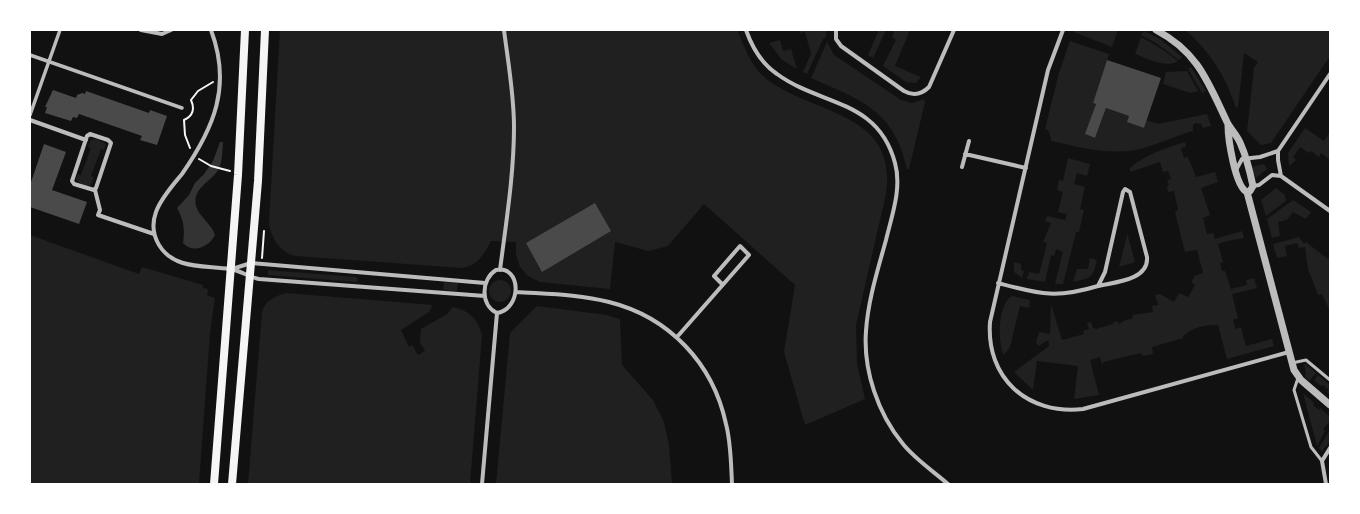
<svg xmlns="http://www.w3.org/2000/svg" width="1360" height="514" font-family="'Libre Baskerville',serif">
<rect width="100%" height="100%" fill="#111"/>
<!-- green -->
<path fill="#202020" d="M280,30H737C744,46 750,63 762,75C805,115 899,108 886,194L856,325L857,364L865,399L805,425L784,352L795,285L704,204L668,246L648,251L615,242L610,289L540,282L528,276L520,267L516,255V242L491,241C484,254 478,266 462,268L296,256C280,253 270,237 269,221Z
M799,30H826V37L823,39L807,74L803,72L811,54L805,32L800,33Z
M879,30H886L873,58L868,55Z
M895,30H910L895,66L921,77L916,83L906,82L883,66L896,40L892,37Z
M1075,30H1118L1112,47L1074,32Z
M1185,30H1330V56L1271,143L1261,145L1247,131L1254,68L1258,62L1244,53L1238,107L1236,108C1226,77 1210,51 1185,30Z
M1144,31L1160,39L1182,57L1179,60L1156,43L1141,35Z
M1141,37L1162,49L1178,61C1166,69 1147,58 1135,54Z
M780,40L783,51L791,49L797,69L782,60L769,43Z
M1070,41L1109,54L1093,103L1096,104L1086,135L1095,138L1106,108L1129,116L1127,122L1144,128L1146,120L1158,124L1207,114L1211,126L1203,128L1201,124L1196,123L1193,125V131C1174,136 1155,146 1135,150C1107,155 1078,147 1051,141V138L1048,130L1045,129L1059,73Z
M827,42L834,55L901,100L912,103L924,99L925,102L909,169H907C894,110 861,100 811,78Z
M1191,67L1206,91L1202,93L1188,69Z
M1187,71L1198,91L1190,93L1163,84L1166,72Z
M1305,128L1324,141L1330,132V158L1329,159L1321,153L1319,157L1311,151L1309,153L1300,147L1293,157L1296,160L1289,166L1288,153Z
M95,139L103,142L106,145L104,150L101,149L91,176L94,177L91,185C86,187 79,184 76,179L78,174L81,175L82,172L91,148L88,147L91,140Z
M1185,142L1186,147L1181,148L1184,158L1188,157L1196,177L1215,172L1218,182L1201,188L1210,215L1203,218L1207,234L1213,233L1215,239L1242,231L1244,238C1235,240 1228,240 1218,244L1223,262L1220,263L1222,271H1225L1231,289L1247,285L1246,280L1254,278L1257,288L1232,294L1238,318L1233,320L1235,329L1241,327L1246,346L1272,339L1274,346L1227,359L1218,325C1203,325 1194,327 1183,336V338L1152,347L1153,354L1143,356L1141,353C1127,356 1116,359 1104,362L1102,365L1100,357L1090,360L1099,395L1074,399L1078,366L1037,361L1033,390L1014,372L1049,346V341H1046L1039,346L1036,342L1039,332L1050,334L1051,304L1062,340L1084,334L1083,331L1089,329L1087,323L1091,322L1093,328L1096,329L1113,324V322L1118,321V324L1123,322V321L1133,318L1132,315L1153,312L1152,306L1158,305L1155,295L1160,294L1174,302L1179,293L1188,297L1195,285L1191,282L1195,276L1203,273L1197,250L1185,252L1175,212L1178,210L1174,191L1168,192L1167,186L1169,185L1167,180L1171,179L1168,171L1163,172L1160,162L1130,172V168C1146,154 1166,148 1185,142Z
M1068,158L1090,164L1087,176L1077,173L1074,184L1085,187L1080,209L1084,210L1079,232H1076L1063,284H1055L1063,252L1056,249L1054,256L1051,255L1045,282L1027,279L1029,272L1039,274L1047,243L1043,242L1051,223L1045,221L1047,216L1065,220L1067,214L1058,212L1063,192L1057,190L1059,180L1063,181Z
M1264,164L1267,169L1256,178L1252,167Z
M1276,188L1285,195L1286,201L1266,216L1261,200Z
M1293,200L1311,212L1306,219L1293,212L1287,220L1278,222L1280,236L1272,238L1267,219Z
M1127,233L1135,262L1119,267L1127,236Z
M30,235L139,274L142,267L203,285V288L208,289L207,295L215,298L210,333L199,484H30Z
M1299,237L1304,244L1306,242L1328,259L1330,257L1329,309L1322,294L1318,295L1308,269L1305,247L1299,248L1297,243L1285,246L1287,256L1277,258L1273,244Z
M1090,258L1097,260C1093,278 1091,278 1073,282L1077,269H1088Z
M1014,262L1021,264V270L1024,271L1022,278L1014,272Z
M268,270L356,277L358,280L356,282L268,275Z
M489 291a11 11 0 1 1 22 0a11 11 0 1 1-22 0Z
M444,282L458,283L457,291L443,290Z
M286,293L433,305L429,312L401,330L409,347L412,345L418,355L425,351L420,342L421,329L447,314L453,307C469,310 478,319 482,335L470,484H248L262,312C265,300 276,296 286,293Z
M1012,296L1030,300L1029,308L1020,306L1010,347L1004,355C997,342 998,304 1012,296Z
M537,306L607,315L620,319L622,365L653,400L664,422L669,445L672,484H496L510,333Z
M1304,363L1316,373L1309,381L1305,377L1306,373Z
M1318,375L1330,385V394L1327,392L1329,390L1323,385L1321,386L1314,380Z
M1303,393L1314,403L1313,405L1319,410L1320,408L1330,417V421L1323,429L1325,431L1317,446Z
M1330,430V441L1322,451L1319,448Z"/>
<!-- water -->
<path fill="#333" d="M220,142H223C222,151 223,161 218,170C211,182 192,188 196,206C199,217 212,224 215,235C209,247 193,254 183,243C185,230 184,220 177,208L189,195L195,183L204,174L213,161Z"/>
<!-- building -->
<path fill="#4a4a4a" d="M1107,60L1161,78L1144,128L1127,122L1129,116L1106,108L1095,138L1085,134L1096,104L1093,103Z
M53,90L76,98L77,95L82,93L85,94L86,91L149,113L150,110L167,116L157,145L140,140L142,136L79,114L77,118L73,117L71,121L45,113L47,107H45Z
M44,144L66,152L52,190L87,202L79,224L30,207V185Z
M595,203L611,231L542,272L526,243Z"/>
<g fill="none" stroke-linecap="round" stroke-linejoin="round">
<!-- path -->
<path stroke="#f5f5f5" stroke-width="2" d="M190,148L185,135L184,120C193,116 195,109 191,100L198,91L213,82
M199,159L211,166L230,171
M262,258L264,231"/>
<!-- service -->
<path stroke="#bcbcbc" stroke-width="3" d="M1292,363L1306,360L1330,380
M1298,378L1294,390L1311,447L1322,461"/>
<!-- pedestrian -->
<path stroke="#bcbcbc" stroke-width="3.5" d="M30,55L182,108
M30,115L60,30"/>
<!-- minor -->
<path stroke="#bcbcbc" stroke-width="4" d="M141,30L162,34L171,30
M211,30C232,86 214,128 182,174C173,185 161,198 156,212C152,223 153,235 159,245C174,270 205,265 230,269C239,270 249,277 259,279L485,296
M746,30C752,47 762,64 777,74C821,106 878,99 895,163C902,188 892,215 886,240C878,269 868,300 866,331C863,370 878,414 903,444C915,459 933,471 948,484
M836,30V39L841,46L904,91C913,96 921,95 929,87L954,30
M1063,30L1048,70L990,322C986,378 1027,415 1083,409L1289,352
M30,120L86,140
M90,134L108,140L111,143L96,188L94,190L74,184L72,181L87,136Z
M965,154L1026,168
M962,167L969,141
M1236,170L1242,159L1260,157L1278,151
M1281,176L1278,160V151L1330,74
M1253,186L1259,185L1272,175L1281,176L1330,211
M1125,189L1130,192L1147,257C1149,280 1115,282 1098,286L1105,272L1123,192Z
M95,190L100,210L98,215L154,234
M232,269L251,263L485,283
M496,270C522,265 522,309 497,313C480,305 481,279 496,270Z
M500,270C506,223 514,174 514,127C514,94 508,62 504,30
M998,283C1040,294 1055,299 1098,286
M516,292C546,294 579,294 609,302C669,317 713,363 726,424C731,443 731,464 732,484
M677,337L749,255L740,246L714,276L722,284
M482,484L497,313
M1326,484L1322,461L1330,448"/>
<!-- tertiary -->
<path stroke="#bcbcbc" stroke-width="7" d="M1156,30C1198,52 1208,82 1227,122C1231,130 1238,136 1241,145C1247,158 1250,172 1253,186L1250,191L1247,192
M1228,125C1228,138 1235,187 1247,192
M1247,192L1294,370L1301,380L1330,405"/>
<!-- secondary -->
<path stroke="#f5f5f5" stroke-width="8" d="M214,484L238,175L245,30
M232,484L258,181L265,30"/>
</g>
<!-- border -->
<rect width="1360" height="514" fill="none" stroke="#ffffff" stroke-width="62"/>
</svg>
